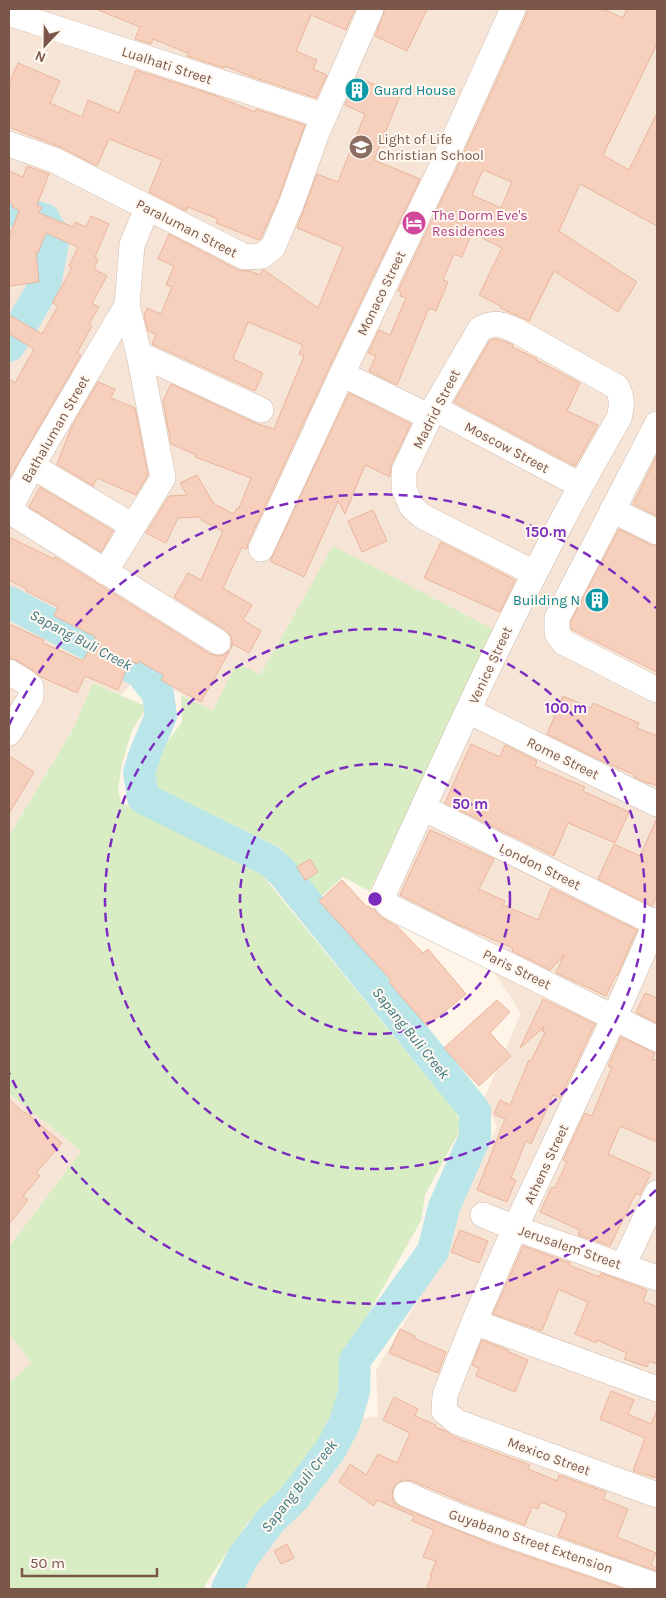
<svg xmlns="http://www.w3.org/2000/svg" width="666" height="1598" font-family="Karla,sans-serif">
<rect width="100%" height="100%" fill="#fef4e8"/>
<!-- residential -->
<path fill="#f6e5d6" d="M9,9H657V1589H227L248,1550L271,1520L294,1498L331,1449L345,1422L378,1416L376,1370L450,1247L459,1208L497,1127L484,1099L521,1013L492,969L428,938L366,897L415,797L292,618L260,675L237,662L213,712L141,672L122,695L93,684L73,729L9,836Z
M9,1093L81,1151L9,1247Z
M9,1333L32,1363L9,1383Z"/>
<!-- green -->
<path fill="#d8edc4" d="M333,546L493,629L415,797L369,891L343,877L315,902L282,849L154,786L156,757L182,722L181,695L213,711L237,662L260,675Z
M93,683L147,707L132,730L122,764L118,790L121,802L262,875L454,1110L460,1121L459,1132L425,1195L421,1221L344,1356L328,1439L274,1505L249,1521L206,1583L204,1589H9V1383L32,1363L9,1333V1247L81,1151L9,1093V836L73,729Z"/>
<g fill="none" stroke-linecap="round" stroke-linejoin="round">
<!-- river -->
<path stroke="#bae6ea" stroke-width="32" d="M9,209L44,219L54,238L45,285L9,346
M9,602L141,672L158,694L161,716L146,751L139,772L143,798L270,861L283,873L475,1111V1137L444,1207L433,1251L355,1360L354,1392L345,1422L331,1449L294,1498L271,1520L243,1557L227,1589"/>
</g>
<!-- building -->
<path fill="#f6d0bd" stroke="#eab59c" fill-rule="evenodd" d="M96,9H355L346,30L311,15L296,51L317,60L313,69L327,75L316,98L252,77L225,66L224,68L187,56L188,53L153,39L151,44L135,39L140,27Z
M385,9H427L407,51L375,36Z
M529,9H603L623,18L627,9H657V44L603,155L629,170L657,113V226L580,184L559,231L637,282L618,312L554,271L529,321L500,308L501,306L479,295L502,248L472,233L462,257L454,254L443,280L448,282L436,311L429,308L397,385L369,371L376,356L368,353L379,330L390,335L406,298L400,296L401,292L398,291L454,174ZM483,170L512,182L501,208L472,195Z
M18,63L60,81L50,103L82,117L88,100L119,113L136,70L214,95L255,112L256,109L305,125L279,197L261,238L259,240L216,223L218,219L188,207L186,211L149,192L162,160L109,139L97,166L60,147L9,127V84Z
M357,77L400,96L374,160L420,179L329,368L248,543L247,549L242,547L223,588L252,605L243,620L261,631L249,653L233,644L231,649L232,642L231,636L226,630L174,597L188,573L201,580L223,531L201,520L199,517L178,518L166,543L146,533L169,496L187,495L180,483L197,475L213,503L234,514L237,508H239L251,478L195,457L196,455L171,444L163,401L171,384L255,423L274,429L304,356L299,354L303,345L248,322L233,359L263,373L255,391L152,344L156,334L148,331L144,315L147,308L161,314L172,287L166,285L174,266L158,259L169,234L238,270L250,271L260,275L262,270H264L318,308L343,247L297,228L317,174L338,182L365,114L345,105Z
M27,166L49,174L37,205L42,207L39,213L73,227L75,222L86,227L91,216L109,224L95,257L98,259L94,269L107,276L92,303L99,307L89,324L92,326L77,353L81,355L9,479V379L15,383L34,349L9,334V315L42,334L58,306L52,303L72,268L69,266L78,247L46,233L38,253L36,252L39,282L9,286V237L19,210L12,207L13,204L9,202V171L23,177Z
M496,339L509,343L513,345L512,347L537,359L536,360L580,383L567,411L598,425L575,466L454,402L490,340Z
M98,382L115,389L111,398L135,408L148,475L136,495L97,478L93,486L57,464L72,426Z
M349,393L411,424L391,465L390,477L365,465L345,514L338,501L304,577L270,561Z
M657,455V516L633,504Z
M40,487L113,531L101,552L29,507Z
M373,510L387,541L362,552L348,521Z
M619,529L651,545L657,546V672L571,629V621Z
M9,537L54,559L55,557L210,654L218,656L224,655L230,650L201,702L161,680L164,675L138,661L137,664L130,660L118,690L85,676L77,693L41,677L31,669L16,660L9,658V624L44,640L43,643L83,661L96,637L54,616L58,607L26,591L27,589L9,580Z
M441,542L515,580L500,612L424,578Z
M563,696L591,708L593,703L639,723L637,728L657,736V786L650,783L649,784L634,777L635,775L604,762L547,734Z
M471,744L500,757L505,745L537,761L535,766L585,787L583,791L629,812L615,843L568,823L554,856L445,803Z
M9,756L34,772L9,813Z
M657,818V895L652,906L598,879L614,844L640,856Z
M430,830L494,859L479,889L505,901L503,905L538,920L551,888L637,930L617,976L616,975L606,996L556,973L564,955L550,970L512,951L513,948L459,925L400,895Z
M310,859L318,872L305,880L297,867Z
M342,880L367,907L372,903L376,912L381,917L398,927L423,953L428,949L466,994L427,1026L389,982L391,980L319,901Z
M645,993L657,998V1023L636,1013Z
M543,999L595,1024L560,1098L553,1095L531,1144L526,1141L511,1178L516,1180L507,1202L477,1190L505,1119L494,1114L500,1100L510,1105L529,1060L531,1061L545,1032L542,1031L544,1027L520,1048Z
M497,1000L510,1012L490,1033L511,1056L479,1086L444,1048Z
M621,1037L655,1053L652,1059L657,1061V1142L620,1126L608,1154L651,1173L640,1195L636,1193L610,1246L578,1235L580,1230L540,1212L552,1187L555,1188L567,1162L563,1160L585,1113L592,1116L612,1067L608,1066Z
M9,1099L24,1113L25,1112L62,1143L36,1173L40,1176L23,1196L28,1200L9,1224Z
M460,1230L488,1241L479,1263L451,1252Z
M523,1246L570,1263L569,1265L599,1277L601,1273L647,1290L643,1301L657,1307V1364L649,1361L647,1367L624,1359L627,1353L597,1340L596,1343L575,1334L588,1302L560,1290H558L542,1331L493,1314Z
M400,1329L415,1336L414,1338L446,1352L438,1373L389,1353Z
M482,1340L508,1350L507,1351L528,1360L515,1392L476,1376L479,1368L472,1365Z
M611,1391L634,1400L628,1414L651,1424L657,1410V1478L633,1471L645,1438L600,1419Z
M394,1397L418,1409L415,1416L436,1425L435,1427L446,1431L454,1437L530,1465L528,1469L557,1481L559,1475L606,1492L603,1499L628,1509L617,1537L656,1553L651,1565L657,1568V1571L558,1536L567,1513L541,1502L538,1509L532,1507L525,1525L473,1506L412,1481L404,1480L397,1483L393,1489L392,1495L394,1502L400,1507L494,1545L624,1589H426L432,1576L430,1575L436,1561L423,1557L434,1530L412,1521L414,1516L377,1500L374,1506L339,1482L350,1464L366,1475L378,1454L397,1463L410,1433L383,1420Z
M287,1544L294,1558L281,1564L274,1551Z"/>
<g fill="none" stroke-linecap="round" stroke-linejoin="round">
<defs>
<path id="minor" d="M9,13L324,116
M9,144L54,160L245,257L262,256L273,247L292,202L316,135L371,9
M127,305L32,466L12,504L17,516L218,642
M139,354L261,410
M342,374L430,417
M434,408L580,485
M657,424L557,618V633L563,642L657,690
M32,466L133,526
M612,510L657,532
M261,549L342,374L441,168L513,9
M105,572L163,478L139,354L127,305L132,245L147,208
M534,573L422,516L412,507L404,489V471L434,408L480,329C495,321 500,324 515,330L617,387C623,399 622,406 619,418C530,571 457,732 384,893L386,902L391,907L657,1039
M9,672L24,681L31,687V697L9,733
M468,711L657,804
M423,808L657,924
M657,920L615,1016L515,1228L474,1322L445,1395L444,1411L457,1422L657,1495
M483,1215L515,1228L657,1278
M623,1266L657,1193
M474,1322L657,1389
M406,1494C487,1531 573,1555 657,1586"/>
</defs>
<!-- minor casing -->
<use href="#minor" stroke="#d2baac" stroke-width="26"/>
<!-- minor -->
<use href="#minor" stroke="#fff" stroke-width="25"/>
</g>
<!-- distance rings -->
<g fill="none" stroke="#7b2cbf" stroke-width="2.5" stroke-dasharray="9 6">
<circle cx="375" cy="899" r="135"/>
<circle cx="375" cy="899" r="270"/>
<path d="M656 1190A405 405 0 0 1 9 1073M9 725A405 405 0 0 1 656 608"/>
</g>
<!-- icons -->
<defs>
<symbol id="building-disc" viewBox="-11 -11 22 22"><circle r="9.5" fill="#0f9aa8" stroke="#fff8f0"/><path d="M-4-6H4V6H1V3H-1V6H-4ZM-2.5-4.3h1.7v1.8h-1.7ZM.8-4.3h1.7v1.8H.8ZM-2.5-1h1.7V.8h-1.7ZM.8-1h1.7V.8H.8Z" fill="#fff"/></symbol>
<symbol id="school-disc" viewBox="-11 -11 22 22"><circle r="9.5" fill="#8d6e63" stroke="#fff8f0"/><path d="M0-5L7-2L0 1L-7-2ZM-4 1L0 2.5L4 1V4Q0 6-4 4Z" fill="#fff"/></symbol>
<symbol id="hotel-disc" viewBox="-11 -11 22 22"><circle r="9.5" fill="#d1479c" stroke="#fff8f0"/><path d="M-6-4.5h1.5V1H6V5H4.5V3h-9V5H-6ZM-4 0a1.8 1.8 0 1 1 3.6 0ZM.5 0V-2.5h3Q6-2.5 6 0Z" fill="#fff"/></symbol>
</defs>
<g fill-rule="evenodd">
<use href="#building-disc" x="343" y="76" width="28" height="28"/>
<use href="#school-disc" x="347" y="133" width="28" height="28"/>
<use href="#hotel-disc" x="400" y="209" width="28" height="28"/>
<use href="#building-disc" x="583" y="586" width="28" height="28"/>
</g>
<g text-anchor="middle" stroke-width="4" stroke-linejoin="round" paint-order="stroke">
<!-- street labels -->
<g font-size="14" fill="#7b5749" stroke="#fff8f0">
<text transform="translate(167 65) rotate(18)" y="5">Lualhati Street</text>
<text transform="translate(187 228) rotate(27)" y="5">Paraluman Street</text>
<text transform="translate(381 293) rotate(-64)" y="5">Monaco Street</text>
<text transform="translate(436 409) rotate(-63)" y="5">Madrid Street</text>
<text transform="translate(55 429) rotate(-60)" y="5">Bathaluman Street</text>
<text transform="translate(507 447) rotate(28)" y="5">Moscow Street</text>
<text transform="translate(490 665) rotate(-65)" y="5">Venice Street</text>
<text transform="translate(563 758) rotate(26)" y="5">Rome Street</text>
<text transform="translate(540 866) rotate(26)" y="5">London Street</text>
<text transform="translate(517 969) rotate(26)" y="5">Paris Street</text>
<text transform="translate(546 1164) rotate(-65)" y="5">Athens Street</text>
<text transform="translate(570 1247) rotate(19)" y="5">Jerusalem Street</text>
<text transform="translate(549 1456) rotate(20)" y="5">Mexico Street</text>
<text transform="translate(531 1541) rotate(19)" y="5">Guyabano Street Extension</text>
</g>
<!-- culture labels -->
<g font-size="14" fill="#0d838f" stroke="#fff8f0" text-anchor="start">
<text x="374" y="95">Guard House</text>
<text x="580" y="605" text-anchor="end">Building N</text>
</g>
<!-- education labels -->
<g font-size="14" fill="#785e54" stroke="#fff8f0" text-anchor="start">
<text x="378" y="144">Light of Life<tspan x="378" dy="16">Christian School</tspan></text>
</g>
<!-- hotel labels -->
<g font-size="14" fill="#b23c85" stroke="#fff8f0" text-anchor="start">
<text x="432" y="220">The Dorm Eve's<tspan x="432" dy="16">Residences</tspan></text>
</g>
<!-- water labels -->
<g font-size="15" font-style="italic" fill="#3b7a81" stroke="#fff8f0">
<text transform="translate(81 640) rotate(28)" y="5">Sapang Buli Creek</text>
<text transform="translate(411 1033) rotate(51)" y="5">Sapang Buli Creek</text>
<text transform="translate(299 1486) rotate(-52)" y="5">Sapang Buli Creek</text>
</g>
</g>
<circle cx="375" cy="899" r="8" fill="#7b2cbf" stroke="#fff8f0" stroke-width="2.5"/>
<g font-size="15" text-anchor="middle" font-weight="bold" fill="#7b2cbf" stroke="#fff8f0" stroke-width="4" stroke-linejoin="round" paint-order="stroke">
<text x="546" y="537">150 m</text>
<text x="566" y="713">100 m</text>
<text x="470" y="809">50 m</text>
</g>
<!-- border -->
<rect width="666" height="1598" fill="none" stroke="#7b5749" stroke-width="20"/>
<!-- north arrow -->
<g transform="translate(45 45) rotate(202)" stroke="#fff8f0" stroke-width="4" paint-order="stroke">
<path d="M0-4L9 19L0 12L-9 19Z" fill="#7b5749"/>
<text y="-8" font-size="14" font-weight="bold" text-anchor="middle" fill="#7b5749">N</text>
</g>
<!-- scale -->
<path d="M22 1568v8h135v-8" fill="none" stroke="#7b5749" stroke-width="2.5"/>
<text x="30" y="1568" font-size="15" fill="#7b5749" stroke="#fff8f0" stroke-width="4" paint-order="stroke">50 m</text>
</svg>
